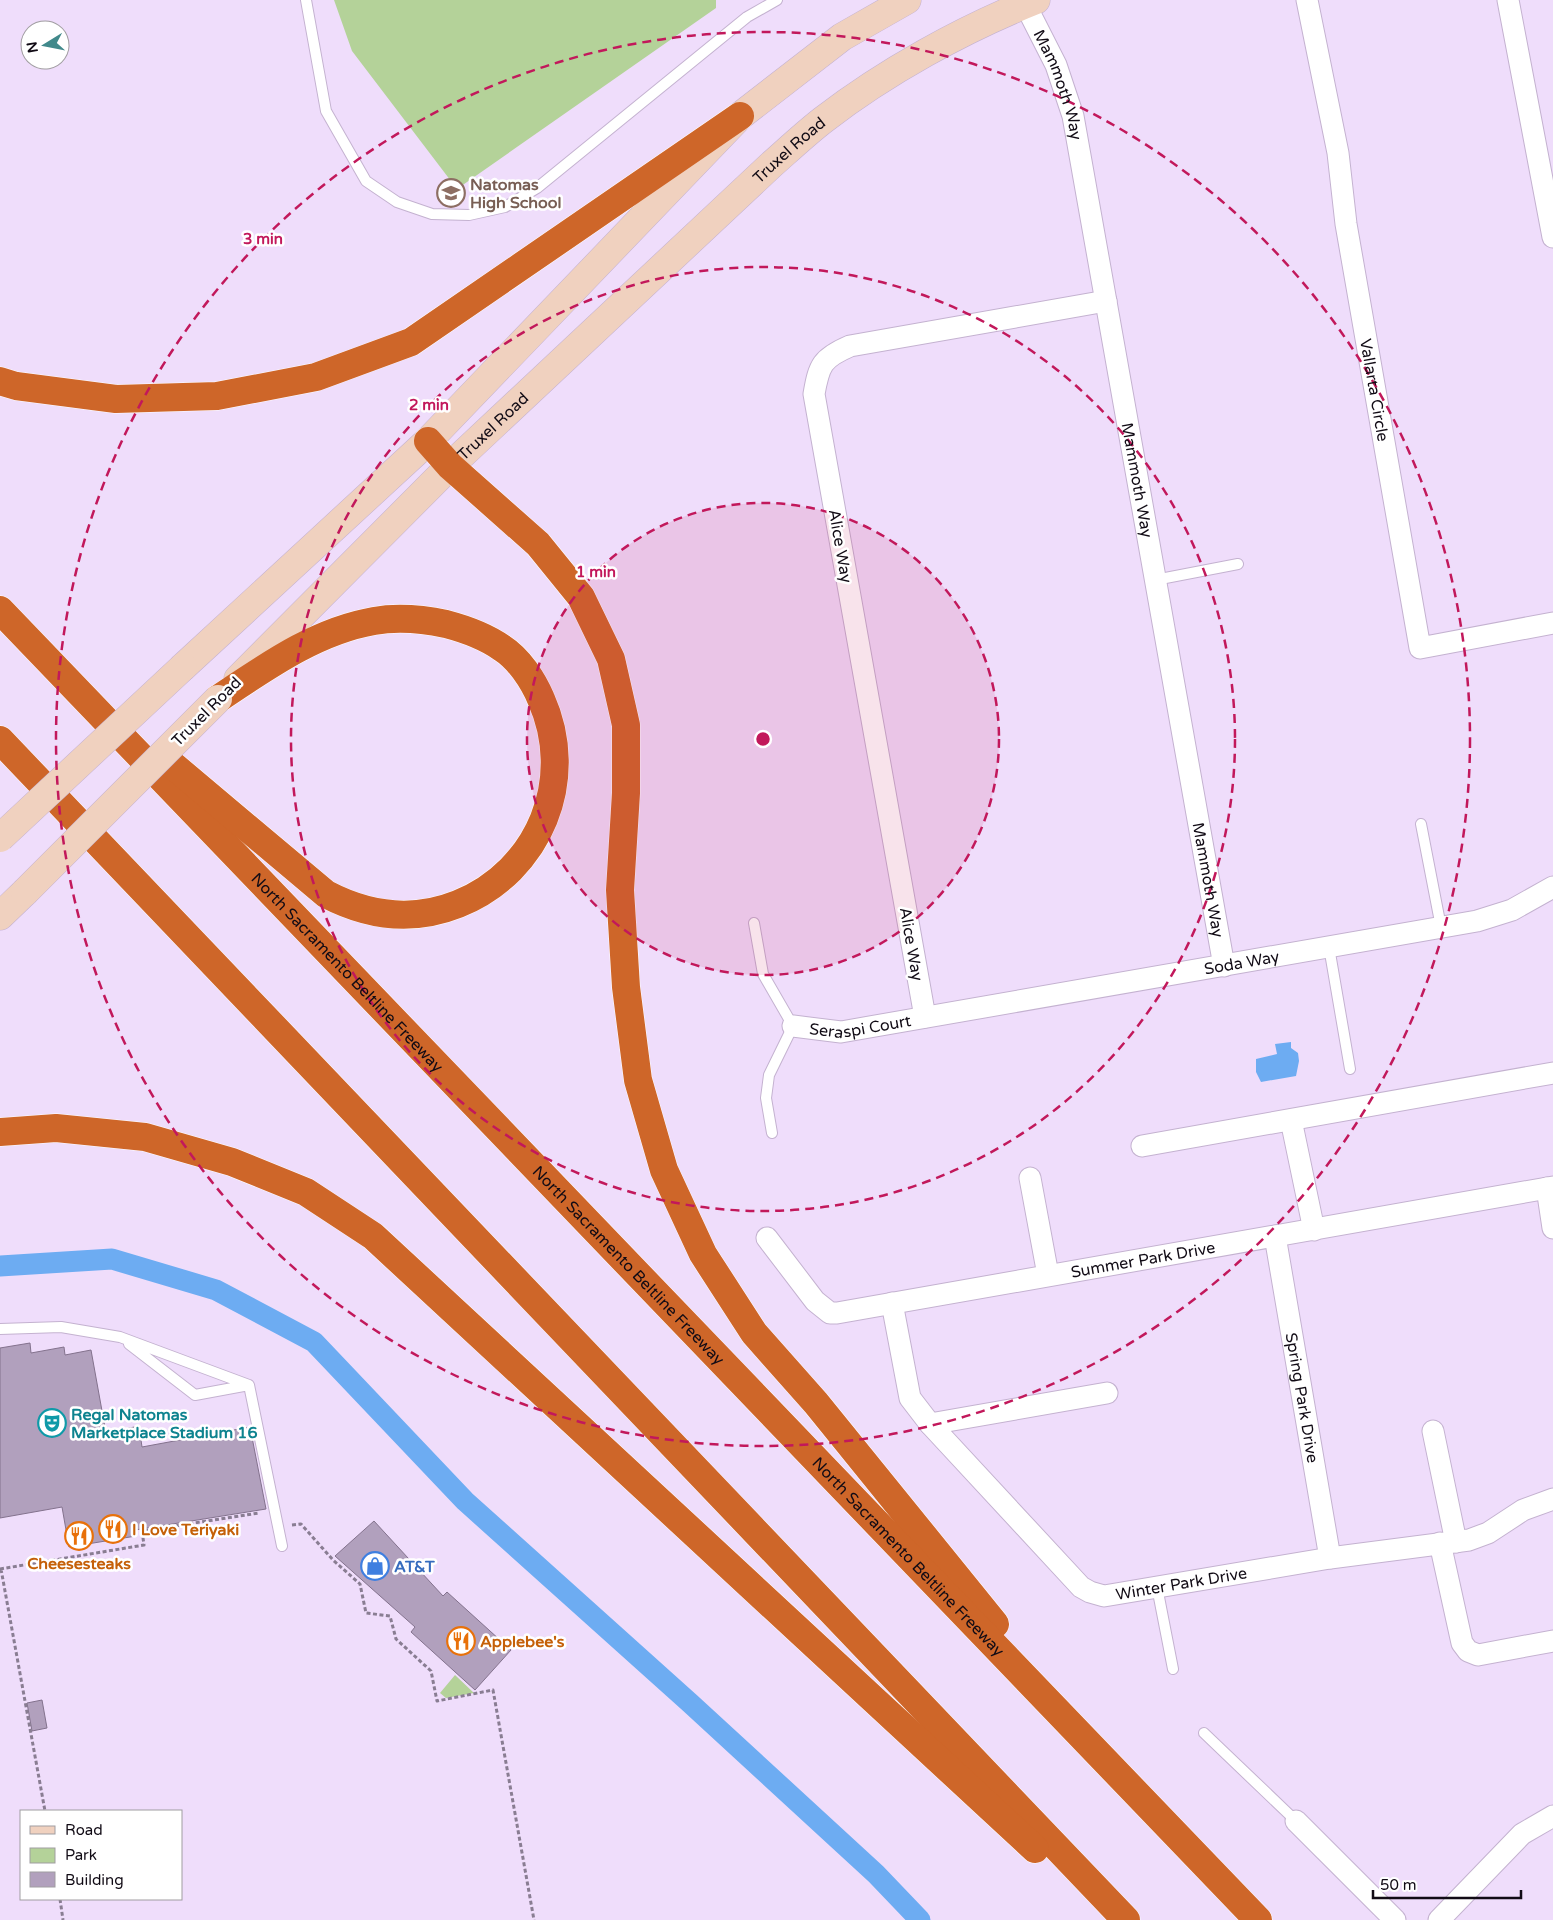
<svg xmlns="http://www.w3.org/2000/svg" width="1553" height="1920" font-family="'Varela Round',sans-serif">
<rect width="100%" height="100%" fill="#efddfb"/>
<!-- green -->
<path fill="#b4d299" d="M334,0H716V8L457,189L352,51Z
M455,1675L474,1693L446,1698L440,1693Z"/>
<!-- water -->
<path fill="#6dacf2" d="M1291,1042V1048L1298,1053L1299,1061L1296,1076L1261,1082L1256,1072V1059L1277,1054L1275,1044Z"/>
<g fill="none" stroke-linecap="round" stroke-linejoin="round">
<!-- canal -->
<path stroke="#6dacf2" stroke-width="21" d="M0,1266L112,1259L216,1290L314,1342L465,1501L690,1703L876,1874L920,1920"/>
</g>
<!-- building -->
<path fill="#b1a0bd" stroke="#83728d" d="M30,1343L31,1353L64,1347L65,1355L91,1350L106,1433L139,1426L142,1447L250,1427L266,1509L135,1530L136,1536L69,1547L62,1507L0,1518V1348Z
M374,1521L443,1596L447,1592L511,1650L475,1690L411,1632L415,1627L335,1556Z
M42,1700L47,1728L32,1731L27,1703Z"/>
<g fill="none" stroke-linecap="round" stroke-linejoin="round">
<defs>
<path id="lane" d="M306,0L326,111L366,181L397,202L432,214L469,215L505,207L537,188L747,17L777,0
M1155,580L1238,564
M1421,824L1441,927
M754,923L763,974L793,1026L769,1075L766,1098L772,1133
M1329,947L1350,1069
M0,1329L61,1327L120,1337L249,1385L282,1546
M129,1344L195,1395L249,1385
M1157,1587L1173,1669
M1204,1733L1296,1821"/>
<g id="street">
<path id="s1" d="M1307,0L1338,153L1346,224L1420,648L1553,623"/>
<path d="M1508,0L1553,237"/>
<path id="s2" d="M1025,4L1056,65L1073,116L1224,966"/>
<path d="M925,1017L814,394C819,365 822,358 850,346L1106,301"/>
<path id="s3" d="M793,1026L841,1032L1477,921L1512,910L1553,887"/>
<path d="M1291,1120L1314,1230"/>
<path d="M1142,1146L1553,1073"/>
<path d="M1030,1178L1048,1275"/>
<path d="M1547,1188L1553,1228"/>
<path id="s4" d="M1275,1236L1330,1558"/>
<path id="s5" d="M767,1238L815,1301L830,1313H837L1553,1187"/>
<path d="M892,1303L910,1398L930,1424"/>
<path id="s6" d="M1107,1393L930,1424L1081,1587L1090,1592L1104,1596L1330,1558L1469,1540L1488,1533L1523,1510L1553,1499"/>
<path d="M1433,1431L1456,1542"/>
<path d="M1440,1543L1462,1643L1468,1651L1478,1655L1553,1641"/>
<path d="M1296,1821L1395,1920"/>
<path d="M1439,1920L1522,1834L1553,1816"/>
</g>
<g id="secondary">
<path d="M183,667L428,441L740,116L842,37L907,0"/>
<path id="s7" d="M238,679L450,466L771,165C788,150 805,134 823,120C885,72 963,29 1036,0"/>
<path d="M0,916L25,892"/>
</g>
<g id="highway">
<path d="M0,381L16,386L116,399L217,396L316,377L411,342L740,116"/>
<path d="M428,441L450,466L538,544L581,597L611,659L626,725V793L620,890L626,987L638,1080L664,1170L703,1254L754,1333L816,1403L995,1624"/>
<path id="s8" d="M0,610L1258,1920"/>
<path d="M0,740L1126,1920"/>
<path d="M163,757L326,894C368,916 413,922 458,904C540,871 577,779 541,699C533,680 519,659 502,648C485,636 465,629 446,624C422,619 397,617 374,621C316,631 266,667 218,699"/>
<path d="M0,1132L56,1128L145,1137L232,1162L306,1192L373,1236L1035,1849"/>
</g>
</defs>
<!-- lane casing -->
<use href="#lane" stroke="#c4b2d0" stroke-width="12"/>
<!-- street casing -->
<use href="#street" stroke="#c4b2d0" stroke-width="23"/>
<!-- secondary casing -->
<use href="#secondary" stroke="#c4b2d0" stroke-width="29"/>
<!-- highway casing -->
<use href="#highway" stroke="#fff" stroke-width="29"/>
<!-- path -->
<path stroke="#897d92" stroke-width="3" stroke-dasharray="4 2.5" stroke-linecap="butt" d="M292,1525L301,1524L333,1560L360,1584L366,1613L390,1616L396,1639L431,1671L437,1701L493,1690L534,1920
M0,1569L144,1545L142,1531L259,1513
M1,1569L45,1811
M60,1899L63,1920"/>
<!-- lane -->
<use href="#lane" stroke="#fff" stroke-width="10"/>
<!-- street -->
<use href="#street" stroke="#fff" stroke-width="21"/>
<!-- secondary -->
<use href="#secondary" stroke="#f0d1bf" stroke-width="28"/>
<!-- highway -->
<use href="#highway" stroke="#ce6629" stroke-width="28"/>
<defs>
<path id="secondary-bridge" d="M0,838L183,667
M25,892L218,699"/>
</defs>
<!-- secondary-bridge casing -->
<use href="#secondary-bridge" stroke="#c4b2d0" stroke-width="29" stroke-linecap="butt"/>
<!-- secondary-bridge -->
<use href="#secondary-bridge" stroke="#f0d1bf" stroke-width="28"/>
</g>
<!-- distance rings -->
<circle cx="763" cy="739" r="236" fill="#c2185b" fill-opacity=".12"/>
<g fill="none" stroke="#c2185b" stroke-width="2.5" stroke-dasharray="9 6">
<circle cx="763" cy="739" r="236"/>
<circle cx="763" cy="739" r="472"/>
<circle cx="763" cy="739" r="707"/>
</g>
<!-- icons -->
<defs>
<symbol id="school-ring" viewBox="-11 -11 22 22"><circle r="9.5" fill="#fff" stroke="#8d6e63" stroke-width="1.5"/><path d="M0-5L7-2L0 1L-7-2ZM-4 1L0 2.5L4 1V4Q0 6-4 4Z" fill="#8d6e63"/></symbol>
<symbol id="theatre-ring" viewBox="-11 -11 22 22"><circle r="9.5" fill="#fff" stroke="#0f9aa8" stroke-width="1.5"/><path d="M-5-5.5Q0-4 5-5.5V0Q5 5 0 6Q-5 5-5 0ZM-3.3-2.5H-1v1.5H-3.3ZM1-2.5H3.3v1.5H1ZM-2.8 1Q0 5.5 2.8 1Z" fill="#0f9aa8"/></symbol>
<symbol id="restaurant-ring" viewBox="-11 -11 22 22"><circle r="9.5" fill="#fff" stroke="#e8710a" stroke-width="1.5"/><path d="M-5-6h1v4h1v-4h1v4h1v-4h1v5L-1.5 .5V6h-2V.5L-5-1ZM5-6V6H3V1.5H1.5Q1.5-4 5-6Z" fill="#e8710a"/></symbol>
<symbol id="shop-ring" viewBox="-11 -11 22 22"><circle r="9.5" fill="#fff" stroke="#3f7fe0" stroke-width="1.5"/><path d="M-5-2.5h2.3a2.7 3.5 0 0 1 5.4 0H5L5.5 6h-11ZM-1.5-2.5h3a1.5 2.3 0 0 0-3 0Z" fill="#3f7fe0"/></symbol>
</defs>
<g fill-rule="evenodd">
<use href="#school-ring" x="435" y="177" width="32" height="32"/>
<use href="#theatre-ring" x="36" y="1407" width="32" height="32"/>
<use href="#restaurant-ring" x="97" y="1513" width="32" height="32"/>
<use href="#restaurant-ring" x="63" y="1520" width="32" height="32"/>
<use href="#shop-ring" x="359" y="1550" width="32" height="32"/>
<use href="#restaurant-ring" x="445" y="1625" width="32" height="32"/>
</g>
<g text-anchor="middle" stroke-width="5" stroke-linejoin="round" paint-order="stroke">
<!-- street labels -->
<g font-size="16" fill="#110b15" stroke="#fff">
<text dy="6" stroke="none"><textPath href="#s2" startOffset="88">Mammoth Way</textPath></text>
<text dy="6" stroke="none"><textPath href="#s7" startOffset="764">Truxel Road</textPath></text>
<text dy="6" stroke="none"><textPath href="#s1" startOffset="396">Vallarta Circle</textPath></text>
<text dy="6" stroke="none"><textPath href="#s7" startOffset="359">Truxel Road</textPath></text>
<text dy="6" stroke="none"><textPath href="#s2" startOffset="492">Mammoth Way</textPath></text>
<text transform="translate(841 546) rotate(80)" y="6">Alice Way</text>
<text transform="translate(206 711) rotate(-45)" y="6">Truxel Road</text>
<text dy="6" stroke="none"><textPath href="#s2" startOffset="898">Mammoth Way</textPath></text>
<text transform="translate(912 944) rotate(80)" y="6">Alice Way</text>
<text dy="6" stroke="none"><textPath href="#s3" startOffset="455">Soda Way</textPath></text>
<text dy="6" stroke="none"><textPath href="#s8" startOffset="502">North Sacramento Beltline Freeway</textPath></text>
<text dy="6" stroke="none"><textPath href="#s3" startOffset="68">Seraspi Court</textPath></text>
<text dy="6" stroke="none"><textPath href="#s5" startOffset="416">Summer Park Drive</textPath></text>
<text dy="6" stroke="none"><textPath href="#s8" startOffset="908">North Sacramento Beltline Freeway</textPath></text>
<text dy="6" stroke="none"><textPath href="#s4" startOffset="164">Spring Park Drive</textPath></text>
<text dy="6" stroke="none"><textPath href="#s8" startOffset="1312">North Sacramento Beltline Freeway</textPath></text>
<text dy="6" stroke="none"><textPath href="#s6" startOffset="505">Winter Park Drive</textPath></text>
</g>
<!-- education labels -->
<g font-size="16" font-weight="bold" fill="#785e54" stroke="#fff" text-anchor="start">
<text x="470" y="190">Natomas<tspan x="470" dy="18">High School</tspan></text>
</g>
<!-- culture labels -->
<g font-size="16" font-weight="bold" fill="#0d838f" stroke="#fff" text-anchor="start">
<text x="71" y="1420">Regal Natomas<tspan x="71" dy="18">Marketplace Stadium 16</tspan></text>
</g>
<!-- food labels -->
<g font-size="16" font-weight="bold" fill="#c56008" stroke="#fff" text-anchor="start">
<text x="132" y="1535">I Love Teriyaki</text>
<text x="79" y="1569" text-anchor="middle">Cheesesteaks</text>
<text x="480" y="1647">Applebee's</text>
</g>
<!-- shop labels -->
<g font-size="16" font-weight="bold" fill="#366cbe" stroke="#fff" text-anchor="start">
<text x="394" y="1572">AT&amp;T</text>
</g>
</g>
<circle cx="763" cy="739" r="8" fill="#c2185b" stroke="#fff" stroke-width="2.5"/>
<g font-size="15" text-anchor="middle" font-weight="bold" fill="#c2185b" stroke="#fff" stroke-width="5" stroke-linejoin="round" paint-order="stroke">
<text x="263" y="244">3 min</text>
<text x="429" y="410">2 min</text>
<text x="596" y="577">1 min</text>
</g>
<!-- legend -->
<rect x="20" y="1810" width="162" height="90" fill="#ffffff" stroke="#a09da1"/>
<rect x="30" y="1826" width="25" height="8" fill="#f0d1bf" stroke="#a09da1"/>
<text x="65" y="1835" font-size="15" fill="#110b15">Road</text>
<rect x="30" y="1848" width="25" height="15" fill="#b4d299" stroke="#a09da1"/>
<text x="65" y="1860" font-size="15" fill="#110b15">Park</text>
<rect x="30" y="1872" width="25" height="15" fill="#b1a0bd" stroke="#a09da1"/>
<text x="65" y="1885" font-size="15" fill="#110b15">Building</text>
<!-- north arrow -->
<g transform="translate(45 45) rotate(260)"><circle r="24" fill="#ffffff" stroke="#a09da1"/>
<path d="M0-4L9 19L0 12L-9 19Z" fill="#41898b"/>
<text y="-8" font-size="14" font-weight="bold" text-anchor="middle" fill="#110b15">N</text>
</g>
<!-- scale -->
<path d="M1373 1890v8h148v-8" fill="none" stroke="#110b15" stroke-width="2.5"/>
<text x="1380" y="1890" font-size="15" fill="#110b15" stroke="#ffffff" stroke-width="4" paint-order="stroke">50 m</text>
</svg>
